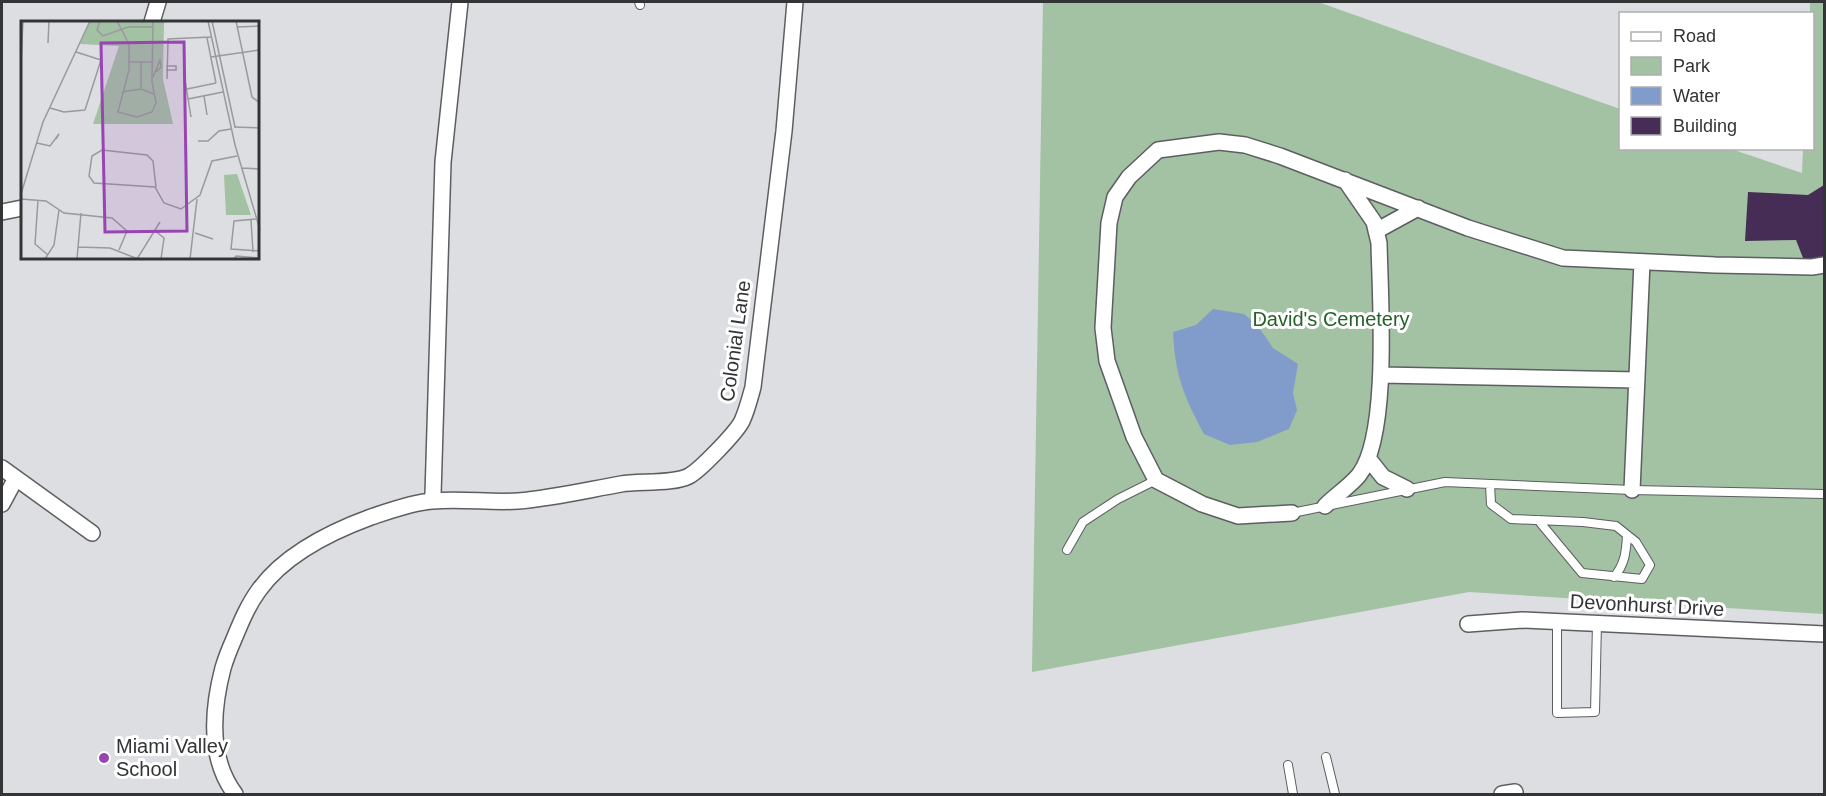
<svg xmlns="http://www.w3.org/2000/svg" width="1826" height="796" font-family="Arial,sans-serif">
<rect width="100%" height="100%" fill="#dcdee2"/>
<!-- green -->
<path fill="#a3c1a3" d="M1043,2H1318L1620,109V148L1731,149L1802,173L1803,149L1812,148V14L1810,13V2H1824V614L1469,592L1032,672Z"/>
<!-- water -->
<path fill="#819ccb" d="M1213,309L1244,314L1258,326L1273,348L1298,364L1293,393L1297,410L1289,429L1257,442L1230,445L1204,434C1184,397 1175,375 1173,332L1196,325Z"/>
<!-- building -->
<path fill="#462d56" d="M1824,185V259L1805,263L1796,240L1745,241L1748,192L1808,195Z"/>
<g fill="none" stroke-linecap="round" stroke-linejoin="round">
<defs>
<path id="service" d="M639,2L640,5
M1490,484L1491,504L1511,519L1583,522L1616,526L1636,542L1650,565L1642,579L1582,573L1538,520
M1292,513L1445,482L1632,490L1824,494
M1067,550L1083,522L1118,499L1156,480
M1614,577C1625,564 1626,552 1627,536
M1557,621V713L1595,712L1597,623
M1326,757L1335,794
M1288,765L1293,794"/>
<path id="minor" d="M152,22L158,2
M2,212L22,208
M1376,231L1418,208
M1381,375L1637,380
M1368,458L1383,477L1407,489
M2,468L92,533
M1632,490L1642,262
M430,501L433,495L443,162L460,2
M2,504L16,478
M1325,506C1335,496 1350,486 1359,475C1390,435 1380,296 1379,243L1374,222L1345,180
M1292,513L1238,516L1202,504L1156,480L1134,437L1107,361L1103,328L1109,223L1115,197L1129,177L1158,150L1219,142L1245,145L1280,156L1468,228L1563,258L1715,265L1812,267L1824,265
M1468,624L1522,620L1824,634
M235,794C208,758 212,710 223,668C226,658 230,648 234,639C241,622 248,605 259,590C285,554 330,532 371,517C389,511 414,502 432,501C461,498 490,503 518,501C553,498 587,490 621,484C639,481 674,484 689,476C700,470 736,433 742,421C747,410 750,398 753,387L784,131L795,2
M1502,794L1515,792"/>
</defs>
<!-- service casing -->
<use href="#service" stroke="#5c5e61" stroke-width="10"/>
<!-- minor casing -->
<use href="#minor" stroke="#5c5e61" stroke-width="18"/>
<!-- service -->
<use href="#service" stroke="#fff" stroke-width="8"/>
<!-- minor -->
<use href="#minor" stroke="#fff" stroke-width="15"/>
</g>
<!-- markers -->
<circle fill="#9844b3" stroke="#fff" stroke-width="2" cx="104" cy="758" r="6"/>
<g text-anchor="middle" stroke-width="6" stroke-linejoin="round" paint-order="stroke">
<!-- park labels -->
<g font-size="20" fill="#25612a" stroke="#fff">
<text x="1331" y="326">David's Cemetery</text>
</g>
<!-- street labels -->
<g font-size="20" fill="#333435" stroke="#fff">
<text transform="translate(735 341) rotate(-82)" y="7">Colonial Lane</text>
<text transform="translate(1647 605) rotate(3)" y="7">Devonhurst Drive</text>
</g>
<!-- poi labels -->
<g font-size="20" fill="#333435" stroke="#fff" text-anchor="start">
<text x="116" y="753">Miami Valley<tspan x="116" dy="23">School</tspan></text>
</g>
</g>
<!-- overview -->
<g transform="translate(21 21)">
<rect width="238" height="238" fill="#dcdee2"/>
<path d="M69,0H143L142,58L152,103H72L98,25L59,23ZM216,153L230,194H205L203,154Z" fill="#a3c1a3"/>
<path fill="none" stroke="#989a9d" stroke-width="1.5" d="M79,0L76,9L82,15L107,6H132M96,0L108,23V49L97,91L116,96L131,91L135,82L131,61L132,0M187,0L214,124L239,209M191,0L214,106M215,0L231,76L239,82M216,6L239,5M186,17L195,62M27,22L28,0M190,36L239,29M0,41L2,0M108,41H132M120,41V67M145,49H155V45H145M163,53L170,96M132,56L139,39L140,46L135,51M146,58L147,18L190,16M166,68L195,62M101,71L120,68L133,73M183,75L186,94M167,78L202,71M29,87L43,91L64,89L80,39L55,31M213,106L239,107M177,120H187L198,110L210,108M16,122L29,125L38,113L35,118M221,147L239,148M135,166L132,140L126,134L81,129L71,135L68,155L73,162L134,166L143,182L160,188L179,174L191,140L216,135M0,173L22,101L69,0M0,178L25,180L43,192L91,197L106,210L98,229M17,179L14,223L27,234M235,198L213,200L210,228L239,230M230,199L232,231M133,209L143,217L140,238M174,212L192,218M57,226L89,227L117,238M24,238L33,224L38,189M56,238L60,192M116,238L139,201M169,238L176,178M213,238L215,235L239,237"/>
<path fill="#9844b3" fill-opacity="0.15" stroke="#9844b3" stroke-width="3" d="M163,21L166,210L84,211L80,22Z"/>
<rect width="238" height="238" fill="none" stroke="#333435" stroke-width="3"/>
</g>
<!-- border -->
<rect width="1826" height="796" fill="none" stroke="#333435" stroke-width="6"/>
<!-- legend -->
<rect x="1619" y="12" width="195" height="138" fill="#ffffff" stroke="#adaeae" stroke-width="1.5"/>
<rect x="1631" y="32" width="30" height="9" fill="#ffffff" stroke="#adaeae" stroke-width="1.5"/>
<text x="1673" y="42" font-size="18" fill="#333435">Road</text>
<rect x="1631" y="57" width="30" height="18" fill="#a3c1a3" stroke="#adaeae" stroke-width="1.5"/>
<text x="1673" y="72" font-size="18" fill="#333435">Park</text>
<rect x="1631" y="87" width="30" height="18" fill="#819ccb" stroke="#adaeae" stroke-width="1.5"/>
<text x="1673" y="102" font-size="18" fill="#333435">Water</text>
<rect x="1631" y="117" width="30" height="18" fill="#462d56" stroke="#adaeae" stroke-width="1.5"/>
<text x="1673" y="132" font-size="18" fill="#333435">Building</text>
</svg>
